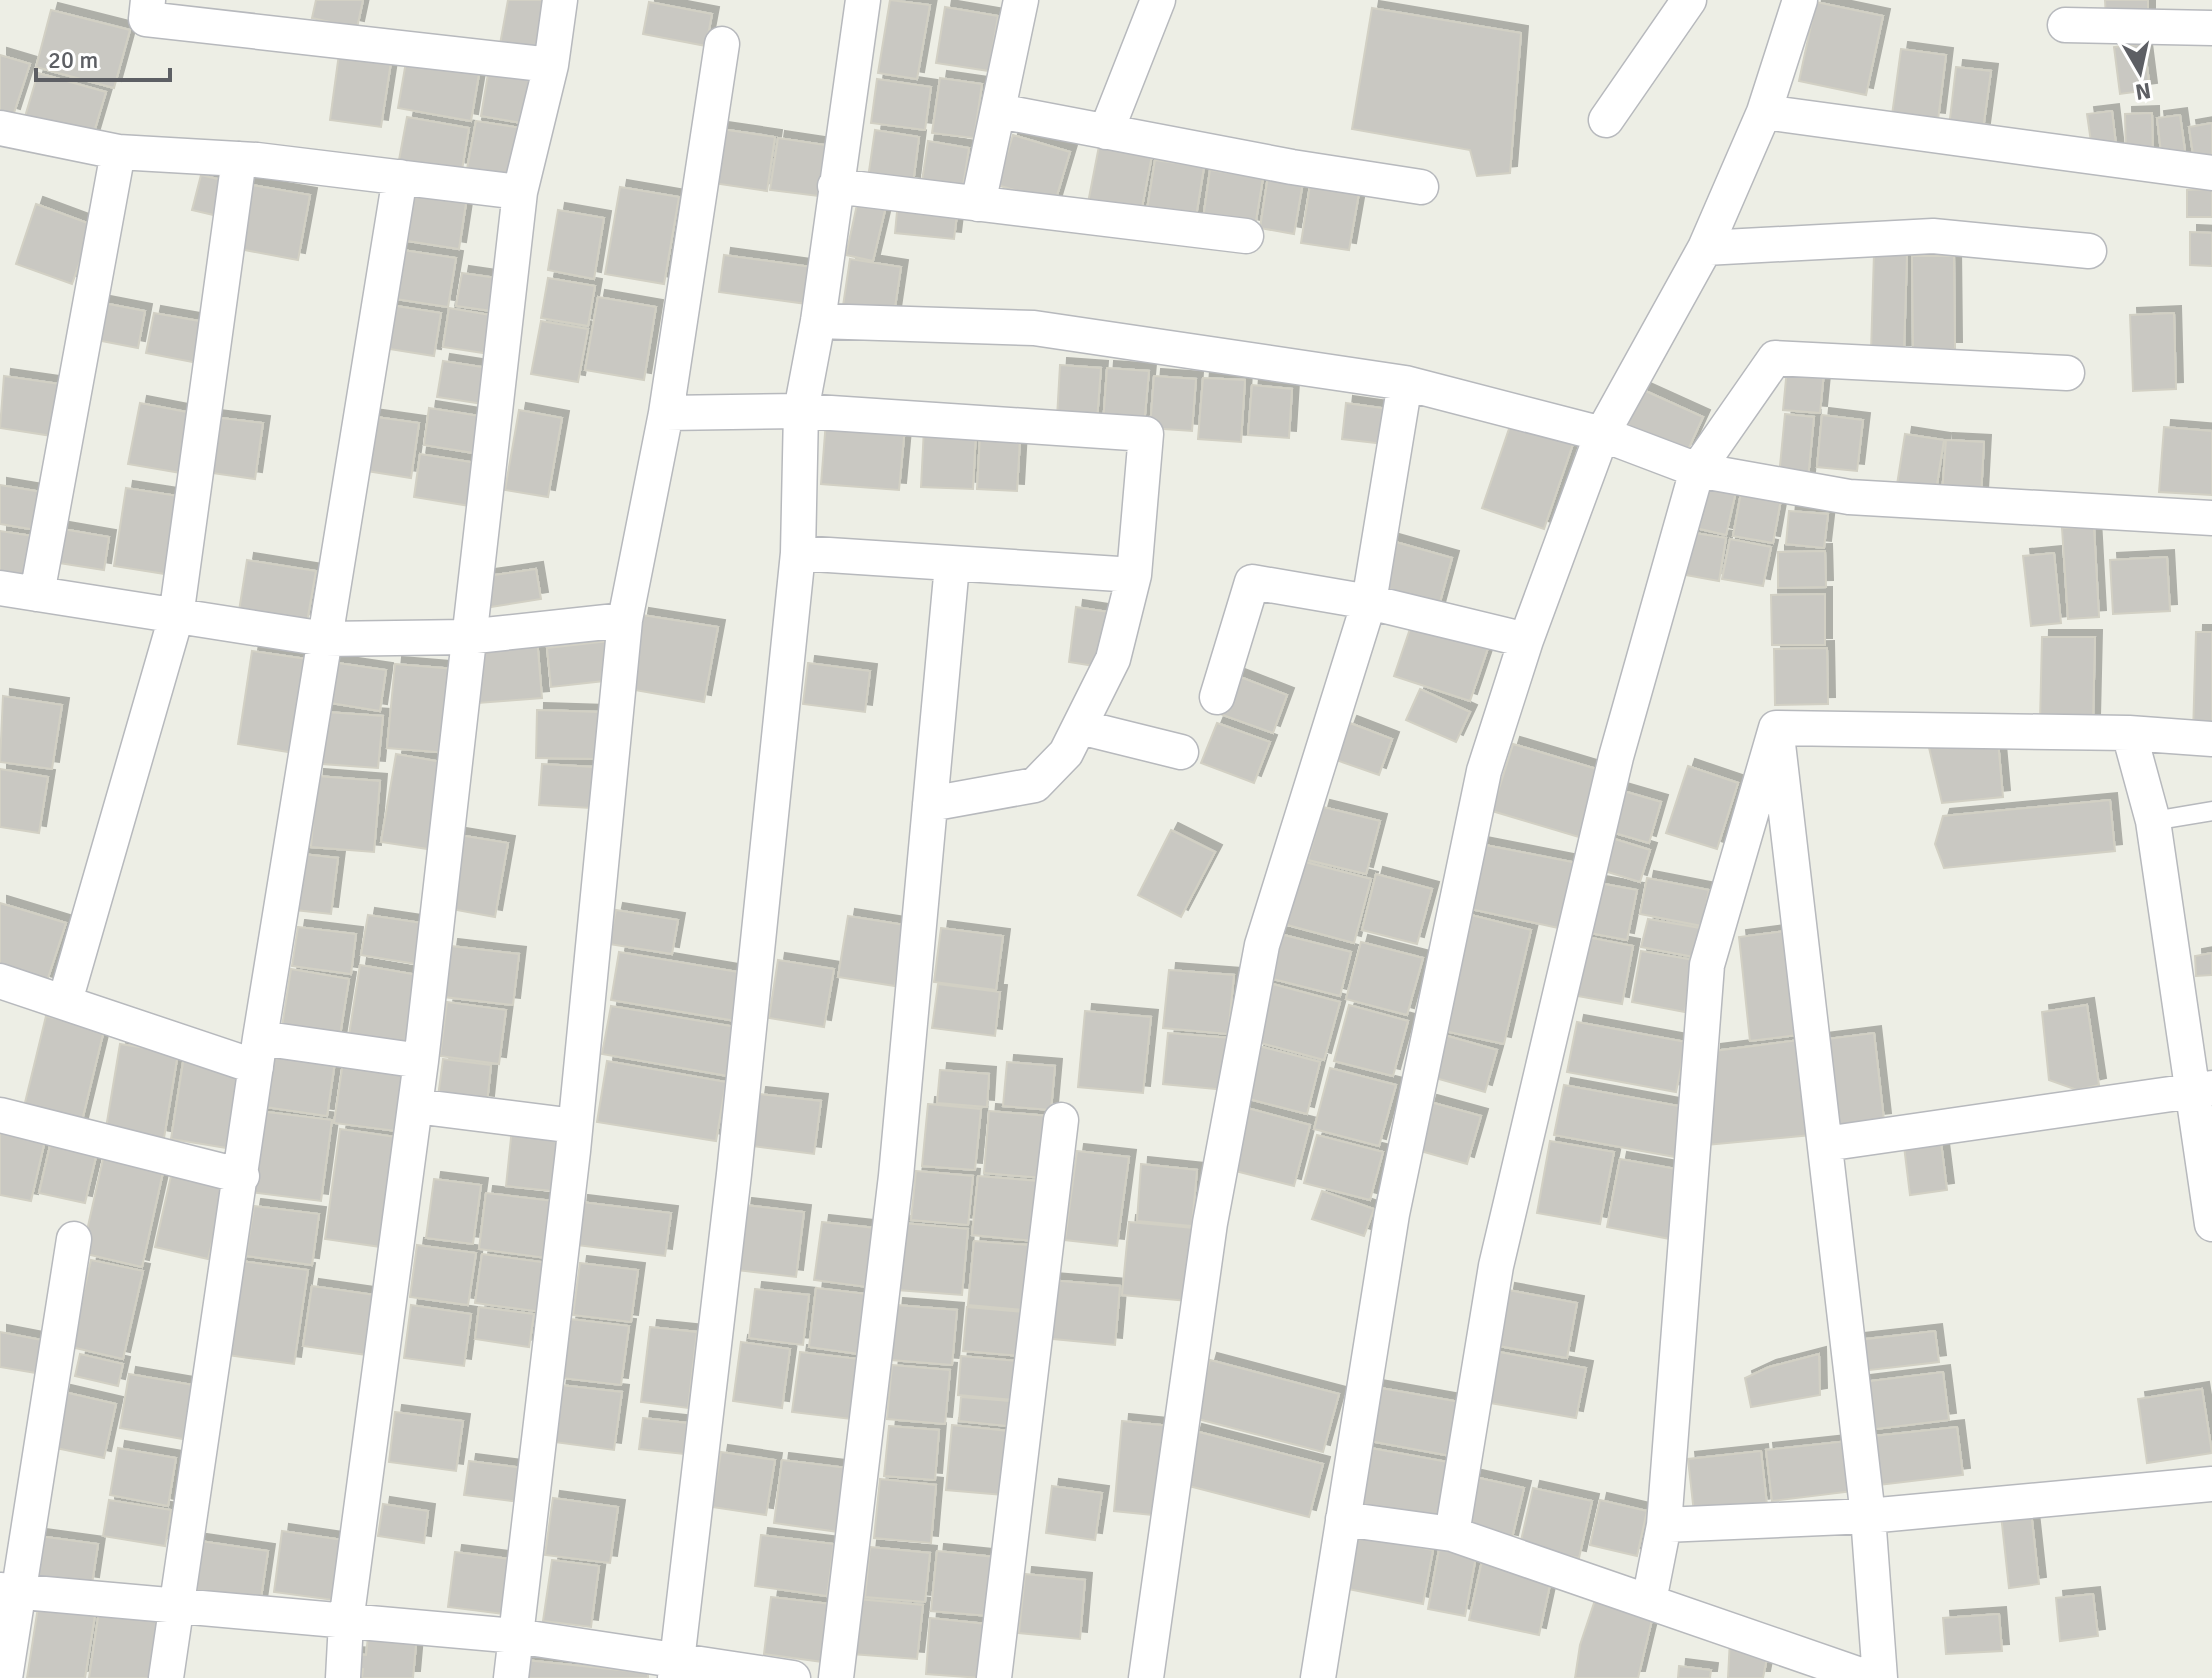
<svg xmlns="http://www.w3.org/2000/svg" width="2212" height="1678" font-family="Signika,sans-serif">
<defs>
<filter id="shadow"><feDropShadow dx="7" dy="-7" stdDeviation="0" flood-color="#0004"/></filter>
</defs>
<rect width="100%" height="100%" fill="#edeee5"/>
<!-- building -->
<path fill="#c9c8c2" stroke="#d2d0c4" stroke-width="2" filter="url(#shadow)" d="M316,0H363L357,28L312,18Z
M508,0H555L545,58L499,50Z
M890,0L930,5L917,79L878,73Z
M2105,0H2148V18H2106Z
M649,2L712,14L706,46L643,34Z
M1816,2L1883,16L1866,95L1799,81Z
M945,7L998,16L989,71L936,63Z
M1372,8L1521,33L1510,173L1477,176L1470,150L1352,129Z
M51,10L130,30L114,88L36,67Z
M2144,43L2150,90L2120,94L2114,47Z
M1901,49L1946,55L1938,120L1892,115Z
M339,54L391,62L381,127L330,120Z
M0,55L30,64L13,116L0,112Z
M407,56L480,68L471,121L398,108Z
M490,62L542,71L533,125L481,116Z
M1956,67L1991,71L1983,130L1949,127Z
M38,73L106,92L92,139L24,120Z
M940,78L982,84L974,138L932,133Z
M877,79L931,87L925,130L871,123Z
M2112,111L2117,153L2093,156L2087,114Z
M2152,113L2153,158H2126L2125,114Z
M2180,115L2186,158L2162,161L2157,118Z
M407,117L469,128L462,170L399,160Z
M476,121L528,129L518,183L466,174Z
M2212,123V165L2195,168L2189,127Z
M721,129L775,137L767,191L713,183Z
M875,130L919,137L913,184L868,178Z
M1013,135L1070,152L1055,202L997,185Z
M778,138L825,145L818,196L770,190Z
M928,141L969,148L962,193L921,188Z
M1099,146L1152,155L1141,213L1088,203Z
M1155,160L1204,167L1195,223L1146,216Z
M1210,170L1263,178L1255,227L1203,219Z
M201,175L230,182L222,217L192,210Z
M1268,176L1303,182L1294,234L1260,228Z
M246,184L310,195L298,260L234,248Z
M1310,185L1359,193L1349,250L1301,243Z
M620,187L679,197L664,284L605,274Z
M2212,189V217H2187V190Z
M409,195L466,203L459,249L401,240Z
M858,200L886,206L873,261L846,255Z
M898,201L958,206L954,239L895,233Z
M36,204L93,225L72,284L16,264Z
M558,210L604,218L594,279L548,270Z
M2190,232L2212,233V266L2190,265Z
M396,249L456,258L448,307L389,298Z
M1874,253L1907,254L1904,352H1871Z
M724,255L812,267L807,304L719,292Z
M1912,256H1954L1955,349H1913Z
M850,259L901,267L894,314L843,306Z
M462,273L504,279L499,312L456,306Z
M548,278L595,286L588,326L541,318Z
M598,297L656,307L644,380L585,370Z
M93,301L145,311L138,348L86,338Z
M390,305L441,313L434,356L383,348Z
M449,308L496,316L490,354L443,347Z
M154,313L205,322L198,363L146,353Z
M2174,313L2176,389L2133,391L2130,315Z
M541,321L588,329L578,382L531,374Z
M443,361L495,369L490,405L437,397Z
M1060,365L1101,368L1097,420L1057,418Z
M1107,368L1149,371L1144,426L1103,424Z
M1787,369L1824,372L1820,413L1783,410Z
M4,376L60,384L52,436L0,428Z
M1154,376L1196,379L1192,431L1150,428Z
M1203,378L1245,380L1241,442L1198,439Z
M1252,385L1292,389L1289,438L1248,435Z
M1641,389L1703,417L1687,452L1625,424Z
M140,403L192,413L181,473L128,464Z
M1346,403L1389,409L1384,444L1342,439Z
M429,408L486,417L480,454L424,445Z
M519,410L562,418L548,497L505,490Z
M1785,414L1814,417L1808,479L1779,476Z
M1822,415L1863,420L1857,471L1817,467Z
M369,416L419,423L411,478L360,470Z
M213,417L263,423L255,479L205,472Z
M1513,417L1575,438L1544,529L1482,508Z
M826,421L905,427L899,490L821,484Z
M2164,427L2212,431V495L2159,492Z
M924,428L976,431L973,489L921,487Z
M1905,434L1944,440L1935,497L1896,491Z
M980,436L1020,439L1017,491L977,489Z
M1946,440L1984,442L1981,496L1942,494Z
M420,454L477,463L470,506L414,497Z
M1702,479L1737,487L1726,535L1691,527Z
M0,485L48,493L42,531L0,524Z
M1742,487L1782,494L1773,543L1733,536Z
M126,488L178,496L165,574L114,566Z
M1789,511L1828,514L1824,548L1786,544Z
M51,527L109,537L104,570L46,561Z
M2094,527L2099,617L2068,619L2062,528Z
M0,531L33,536L27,576L0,572Z
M1689,532L1726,538L1719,581L1680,574Z
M1730,539L1771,547L1763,586L1722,579Z
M1392,541L1452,558L1437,613L1376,595Z
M1825,551L1826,587L1778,588V552Z
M2054,553L2061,623L2031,626L2023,556Z
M2167,557L2170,611L2113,614L2110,560Z
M247,560L316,571L307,622L239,611Z
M536,569L541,599L484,608L480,577Z
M1825,594V645H1772L1771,595Z
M1076,607L1115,613L1107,668L1069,662Z
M642,615L718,627L704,702L629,689Z
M1414,617L1490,642L1470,701L1394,676Z
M2196,632H2212V735L2193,734Z
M2042,637H2095L2093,723L2040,722Z
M537,638L542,698L478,703L472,644Z
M609,641L613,680L551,687L547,648Z
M1827,648L1828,704L1775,705L1774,649Z
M252,651L314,660L301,754L238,744Z
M324,661L386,670L380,711L318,701Z
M808,663L870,671L865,712L803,704Z
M395,664L455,669L448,753L387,748Z
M1235,675L1287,695L1273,733L1220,714Z
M1420,689L1470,712L1456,742L1406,720Z
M3,696L62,705L52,769L0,762Z
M537,710L600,712L599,759L536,758Z
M326,712L383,716L378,768L322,764Z
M1217,723L1270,742L1254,783L1201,763Z
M1350,723L1392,739L1379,775L1336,760Z
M1927,739L1998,741L2003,797L1942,803Z
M1513,744L1610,773L1589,840L1492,811Z
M396,754L442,762L428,849L381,842Z
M542,764L594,767L591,808L539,805Z
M1688,766L1738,783L1717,849L1666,833Z
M0,769L48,777L39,833L0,827Z
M317,776L380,781L374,852L311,847Z
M1613,788L1661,802L1649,843L1601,829Z
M2110,800L2115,851L1944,868L1935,844L1943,816Z
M1323,807L1380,821L1366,874L1308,860Z
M1171,830L1215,852L1181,917L1138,895Z
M459,835L508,843L495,917L446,908Z
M1605,836L1650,850L1640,882L1595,868Z
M1480,844L1577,863L1563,929L1466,908Z
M302,854L338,858L331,914L295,910Z
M1297,860L1371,879L1354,943L1280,923Z
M1376,874L1432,889L1417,944L1362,930Z
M1647,878L1709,890L1702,926L1640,914Z
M1588,881L1637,890L1627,940L1579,931Z
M0,903L66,923L46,984L0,970Z
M616,910L678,920L672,954L609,944Z
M1467,914L1531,930L1504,1044L1440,1030Z
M368,915L422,923L416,964L361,955Z
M848,916L905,925L895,986L838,977Z
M1648,919L1700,928L1694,957L1641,947Z
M298,927L356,934L351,974L292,966Z
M941,928L1003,936L996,990L934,982Z
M1794,930L1806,1034L1750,1041L1739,937Z
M1280,934L1351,952L1340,996L1269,978Z
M1582,936L1633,946L1622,1004L1572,995Z
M1361,942L1423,958L1407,1015L1346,999Z
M451,946L519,954L513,1005L444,997Z
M1641,951L1694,960L1685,1012L1632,1002Z
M619,952L744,973L736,1021L611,1000Z
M2212,953V975L2196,976L2195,956Z
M778,960L834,969L824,1027L769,1018Z
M360,965L418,975L407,1045L349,1035Z
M291,969L349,979L339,1042L281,1033Z
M1169,970L1234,975L1228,1034L1163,1028Z
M1265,982L1340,1002L1324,1060L1250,1040Z
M938,984L1000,992L995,1036L932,1028Z
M447,1002L506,1010L499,1064L440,1056Z
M1349,1005L1408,1021L1393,1076L1334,1061Z
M2087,1005L2099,1085L2077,1090L2049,1080L2042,1012Z
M611,1006L736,1027L728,1076L602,1054Z
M1085,1011L1151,1017L1143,1093L1078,1087Z
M46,1016L104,1030L80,1129L22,1115Z
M1577,1022L1686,1042L1676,1092L1567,1072Z
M1168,1033L1231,1038L1226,1090L1163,1084Z
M1437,1033L1497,1050L1485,1092L1425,1075Z
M1874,1033L1884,1120L1829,1126L1819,1040Z
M1799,1040L1811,1135L1707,1145L1714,1051Z
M120,1044L178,1053L164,1138L106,1128Z
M273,1046L336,1055L327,1116L265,1107Z
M1259,1046L1320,1062L1307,1114L1245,1098Z
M184,1056L241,1065L227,1148L171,1139Z
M443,1059L491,1065L487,1103L438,1097Z
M607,1061L726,1082L716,1141L597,1122Z
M343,1062L404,1070L396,1131L334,1123Z
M1007,1062L1055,1066L1051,1110L1003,1106Z
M1330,1068L1396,1085L1379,1146L1314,1129Z
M940,1070L989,1074L987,1107L937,1103Z
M1564,1085L1684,1107L1675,1157L1554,1135Z
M759,1094L821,1101L814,1154L752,1146Z
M1430,1102L1481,1116L1467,1164L1417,1150Z
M928,1104L981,1109L975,1170L922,1166Z
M1240,1106L1310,1125L1294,1186L1224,1168Z
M259,1111L332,1120L321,1201L249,1192Z
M989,1111L1049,1116L1043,1178L984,1173Z
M512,1128L559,1133L552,1191L506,1186Z
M340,1129L396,1137L381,1247L325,1239Z
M0,1131L45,1140L31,1201L0,1195Z
M1940,1134L1947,1190L1910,1195L1903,1138Z
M1317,1135L1383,1152L1370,1200L1304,1183Z
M52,1137L98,1148L85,1203L39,1193Z
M1550,1141L1614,1152L1600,1224L1537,1213Z
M105,1150L165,1163L142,1267L82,1253Z
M1077,1151L1129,1157L1117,1246L1065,1240Z
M1620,1159L1682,1170L1670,1239L1607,1227Z
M1141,1164L1197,1170L1192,1226L1137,1221Z
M173,1167L227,1179L208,1259L155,1247Z
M916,1171L973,1176L968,1225L911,1220Z
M978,1176L1039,1181L1034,1241L972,1235Z
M434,1179L481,1185L473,1244L426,1238Z
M1322,1191L1374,1209L1364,1236L1312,1219Z
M486,1193L554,1201L546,1258L479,1249Z
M581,1202L671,1213L665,1256L576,1245Z
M745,1205L804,1212L796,1277L736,1270Z
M254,1206L319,1214L312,1265L246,1256Z
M822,1222L875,1228L867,1287L814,1280Z
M1129,1222L1194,1228L1188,1301L1122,1295Z
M903,1223L968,1229L962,1295L897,1290Z
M974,1241L1030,1245L1024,1310L968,1305Z
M417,1245L476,1253L468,1305L410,1297Z
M482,1254L549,1263L542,1312L475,1303Z
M91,1260L143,1271L123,1359L71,1347Z
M241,1261L308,1270L294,1364L227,1355Z
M580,1263L638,1270L631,1322L573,1315Z
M1049,1280L1120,1286L1115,1345L1043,1338Z
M312,1286L375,1295L367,1355L303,1346Z
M816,1288L867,1294L859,1354L809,1347Z
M755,1289L809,1295L803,1345L749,1338Z
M1508,1290L1577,1303L1567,1358L1498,1346Z
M411,1305L471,1314L464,1366L404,1358Z
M896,1305L957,1310L952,1365L891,1360Z
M479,1307L534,1314L529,1347L475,1339Z
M967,1307L1024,1312L1020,1356L963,1351Z
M570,1319L629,1326L621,1385L562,1378Z
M650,1327L697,1332L688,1408L641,1402Z
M1935,1331L1939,1362L1861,1371L1858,1340Z
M0,1332L47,1341L42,1374L0,1367Z
M741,1342L790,1349L782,1408L733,1401Z
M1494,1351L1586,1368L1576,1418L1484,1402Z
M800,1352L859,1359L851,1419L792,1412Z
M80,1354L123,1364L118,1386L75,1376Z
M1819,1354L1820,1395L1751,1407L1745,1378L1769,1367Z
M961,1356L1018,1361L1014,1400L958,1395Z
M1210,1360L1339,1394L1323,1452L1194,1418Z
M892,1365L950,1370L945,1424L887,1419Z
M1943,1372L1949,1420L1868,1430L1862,1382Z
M129,1374L193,1385L183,1439L120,1428Z
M560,1385L622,1392L614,1450L554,1442Z
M1375,1387L1460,1402L1451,1456L1364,1440Z
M2202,1389L2212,1453L2147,1463L2138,1399Z
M64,1392L116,1404L104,1458L51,1447Z
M961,1397L1010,1401L1007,1426L959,1421Z
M395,1412L463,1421L456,1471L389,1462Z
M643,1418L687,1423L684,1454L639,1449Z
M1122,1421L1170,1426L1162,1516L1114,1511Z
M952,1425L1009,1431L1003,1495L946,1490Z
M889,1426L939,1430L935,1480L884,1476Z
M1957,1427L1963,1475L1871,1486L1865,1437Z
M1195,1431L1323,1464L1309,1517L1181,1484Z
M1848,1441L1854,1491L1772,1501L1766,1450Z
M1365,1447L1448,1462L1437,1522L1354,1506Z
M118,1448L176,1458L168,1506L110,1495Z
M1761,1451L1767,1505L1694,1513L1688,1459Z
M721,1452L775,1460L766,1515L712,1507Z
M782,1460L848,1468L839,1532L774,1523Z
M469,1461L524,1468L519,1502L464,1495Z
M1475,1477L1524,1488L1511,1542L1462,1532Z
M880,1479L936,1485L931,1543L874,1538Z
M1052,1486L1102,1493L1095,1540L1046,1533Z
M1533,1488L1592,1501L1579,1558L1520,1545Z
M553,1498L618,1507L610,1563L545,1555Z
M109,1500L171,1510L165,1546L103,1536Z
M1600,1500L1647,1511L1637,1556L1590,1545Z
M383,1504L428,1511L424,1543L378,1536Z
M2031,1511L2039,1584L2009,1588L2001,1515Z
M282,1531L350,1541L341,1601L274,1592Z
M761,1535L834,1544L827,1596L755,1586Z
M39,1536L98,1544L92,1584L34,1576Z
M1358,1536L1433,1550L1423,1604L1348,1589Z
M193,1540L268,1551L260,1605L185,1595Z
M1440,1544L1477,1551L1465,1616L1428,1609Z
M870,1547L930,1553L925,1602L865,1597Z
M937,1551L995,1557L989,1616L931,1611Z
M455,1552L510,1559L503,1614L448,1607Z
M1483,1556L1553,1571L1539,1635L1469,1620Z
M552,1560L599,1566L591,1627L543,1621Z
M1025,1574L1085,1580L1080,1639L1019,1633Z
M1600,1585L1656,1603L1638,1678H1575L1580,1645Z
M2093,1594L2098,1636L2060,1641L2056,1598Z
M771,1597L831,1604L823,1662L764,1654Z
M857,1599L923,1605L917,1659L852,1654Z
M39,1601L96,1609L85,1678H27Z
M99,1611L160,1619L152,1678H89Z
M1999,1614L2002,1651L1946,1654L1943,1618Z
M930,1618L986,1624L981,1678L926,1674Z
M369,1628L417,1633L413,1678H362L363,1669L352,1667L353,1654L366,1655Z
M1730,1639L1770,1643L1763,1678H1728Z
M525,1660L648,1673V1678H523Z
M1679,1666L1711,1670L1710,1678H1678Z"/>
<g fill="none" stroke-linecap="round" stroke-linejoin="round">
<defs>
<path id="service" d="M2153,821L2212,811"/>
<path id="minor" d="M148,0L146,19L551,65
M2065,25L2212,28
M999,111L1292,167L1421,187
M1764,112L2212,173
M1606,120L1689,0
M0,128L118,152L257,160L520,192
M1106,132L1158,0
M835,186L1246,236
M978,204L1021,0
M1705,248L1933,236L2089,251
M818,321L1034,328L1405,383L1602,434L1697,470L1849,497L2212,518
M666,413L801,411L1146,434L1134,575L798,553
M0,588L325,639L466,637L625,620
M37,594L118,152
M1217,697L1252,582L1369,602L1526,640
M1080,727L1181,752
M2129,733L2153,821L2212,1224
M1778,744L1868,1516L1880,1678
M930,804L1035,785L1066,753L1113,659L1134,575
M0,981L256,1067
M65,1001L176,617L239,159
M260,1038L421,1061
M415,1106L575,1126
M0,1115L242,1176
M1825,1144L2212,1088
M1343,1519L1452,1534L1869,1678
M1664,1525L1868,1516L2212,1484
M1452,1534L1496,1266L1616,757L1697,470L1775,358L2067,373
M0,1590L516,1636L793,1678
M1649,1601L1664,1525L1707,965L1776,728L2129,733L2212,739
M5,1678L74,1239
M166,1678L260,1038L400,177
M343,1678L346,1622L421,1061L520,192L551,65L560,0
M511,1678L573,1151L625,620L666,413L722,44
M675,1678L734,1174L798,553L801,411L818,321L863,0
M836,1678L896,1176L952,565
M994,1678L1061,1120
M1146,1678L1210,1223L1262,945L1369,602L1405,383
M1318,1678L1392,1214L1484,771L1526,640L1602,434L1705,248L1764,112L1800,0"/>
</defs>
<!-- service casing -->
<use href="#service" stroke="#b7b9bd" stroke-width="21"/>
<!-- minor casing -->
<use href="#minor" stroke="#b7b9bd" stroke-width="37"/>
<!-- service -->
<use href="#service" stroke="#fff" stroke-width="18"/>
<!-- minor -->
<use href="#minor" stroke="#fff" stroke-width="34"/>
</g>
<!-- north arrow -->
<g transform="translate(2140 72) rotate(171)" stroke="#ffffff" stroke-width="6" paint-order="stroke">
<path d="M0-6L14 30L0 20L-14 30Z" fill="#5d5f64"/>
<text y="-12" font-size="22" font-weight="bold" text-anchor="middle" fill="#5d5f64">N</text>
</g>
<!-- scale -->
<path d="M36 68v12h134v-12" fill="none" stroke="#5d5f64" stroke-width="4"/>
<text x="48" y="68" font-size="24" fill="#5d5f64" stroke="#ffffff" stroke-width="6" paint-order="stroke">20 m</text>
</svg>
